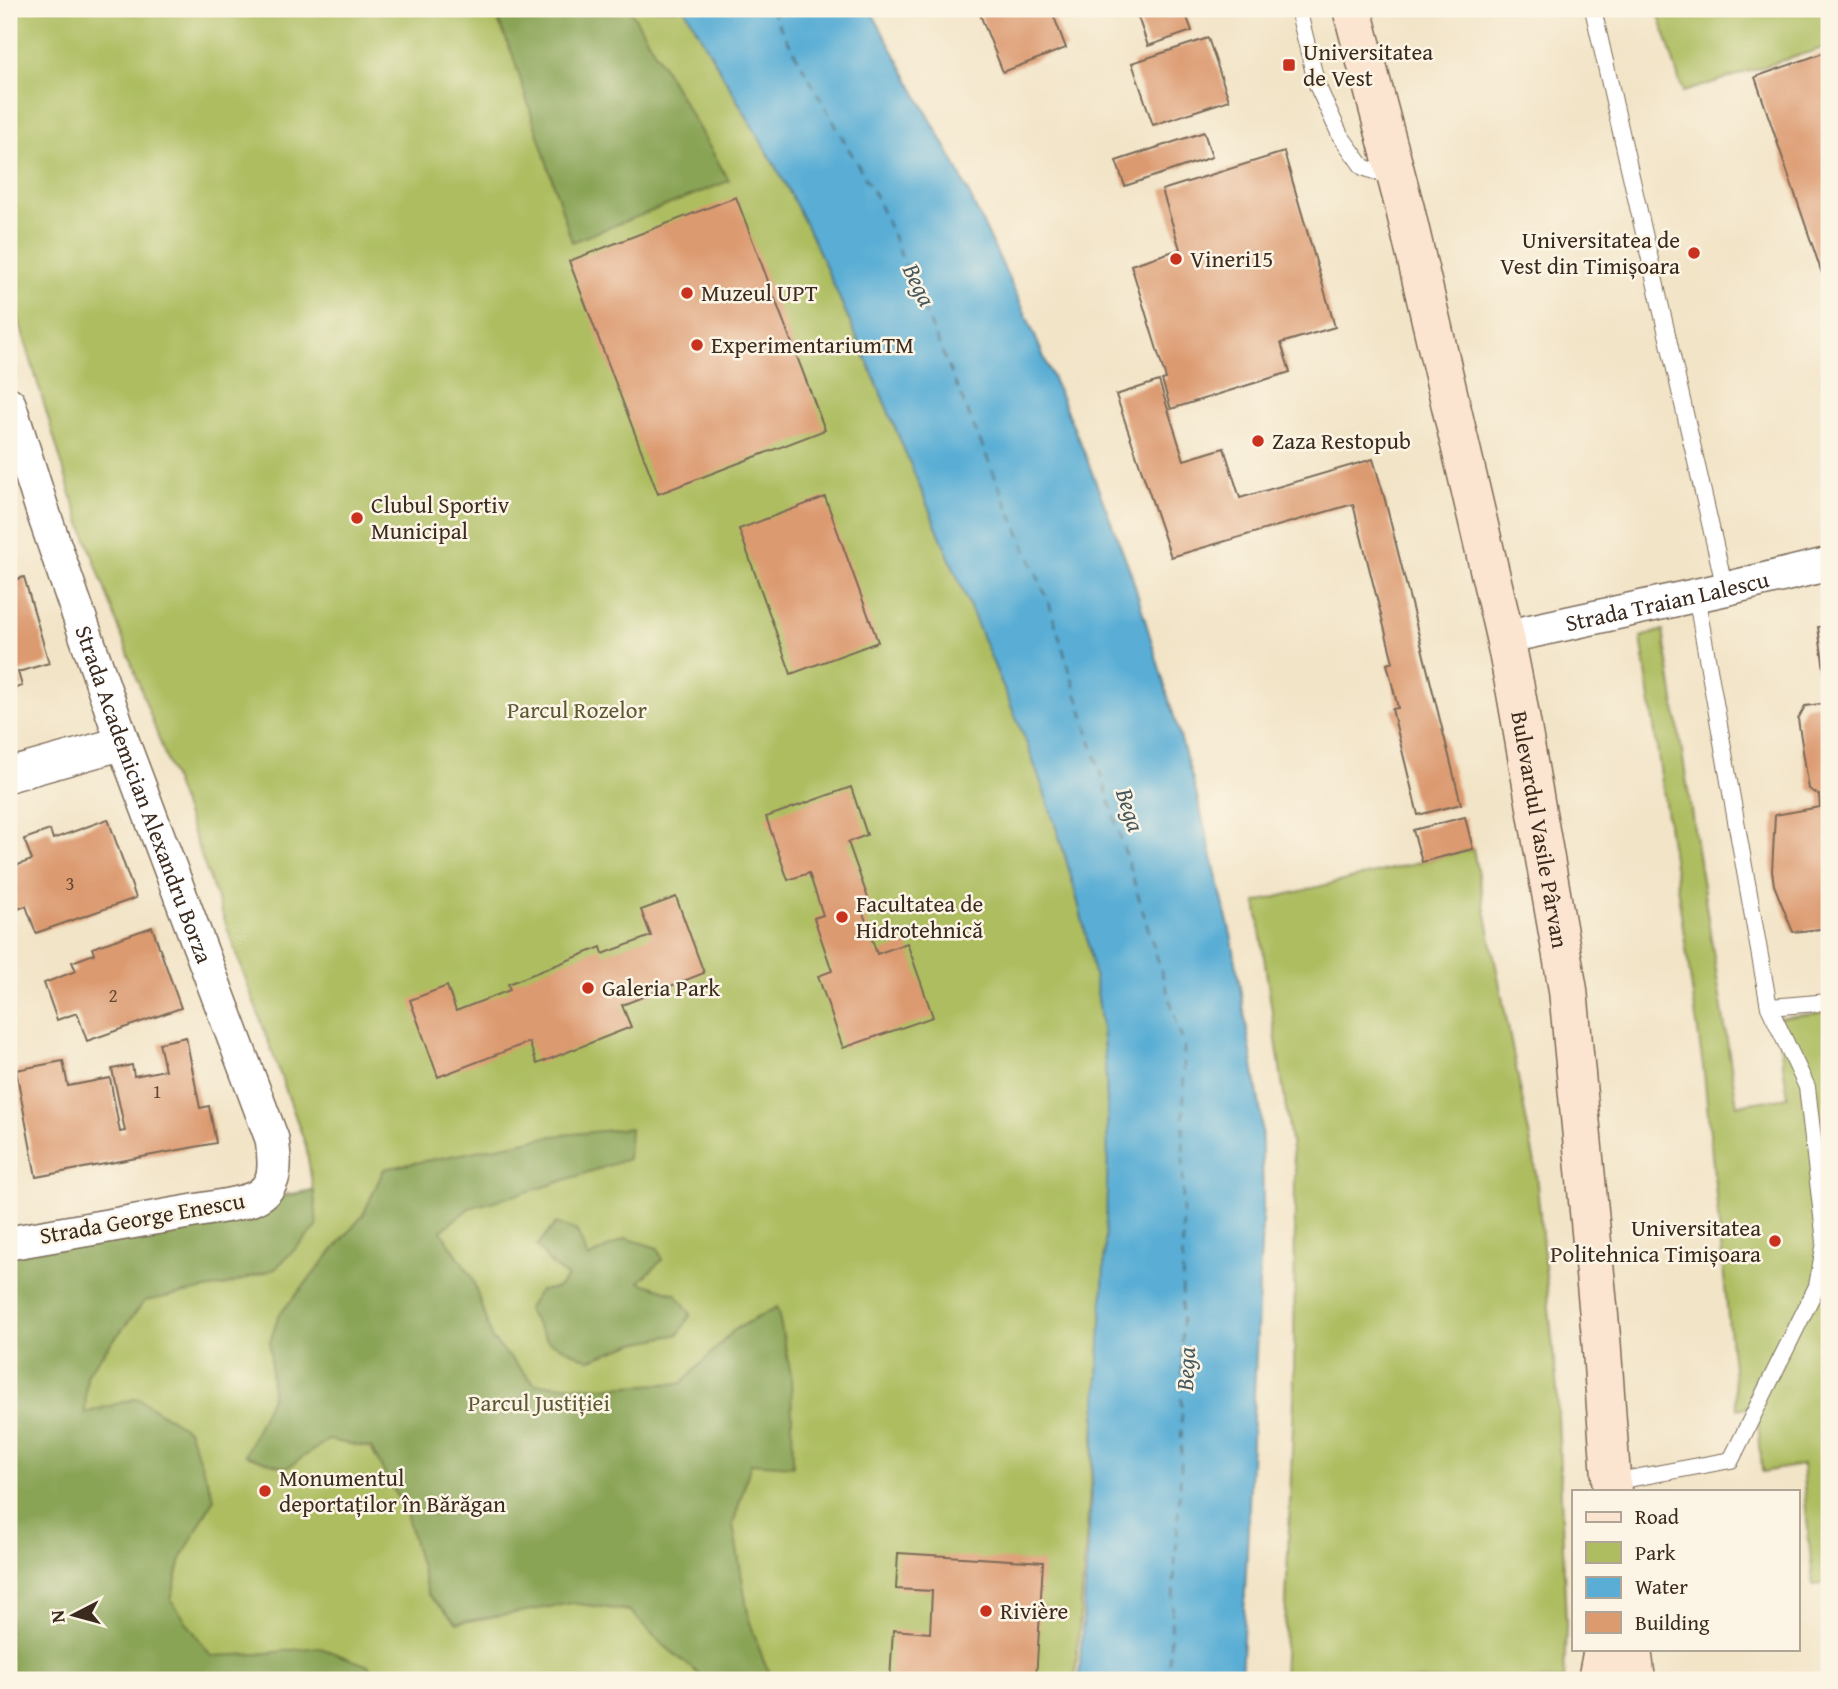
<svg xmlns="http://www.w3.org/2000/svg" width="1838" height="1689" font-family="'Gentium Book Plus',serif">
<rect width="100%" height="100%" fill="#fcf5e5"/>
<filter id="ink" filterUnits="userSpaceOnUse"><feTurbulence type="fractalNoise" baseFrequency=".0143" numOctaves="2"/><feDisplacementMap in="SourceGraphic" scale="14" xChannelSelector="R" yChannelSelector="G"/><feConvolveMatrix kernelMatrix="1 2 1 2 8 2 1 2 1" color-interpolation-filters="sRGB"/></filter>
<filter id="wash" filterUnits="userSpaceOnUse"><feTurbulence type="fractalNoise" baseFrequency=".00686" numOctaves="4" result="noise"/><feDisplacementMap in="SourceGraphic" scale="28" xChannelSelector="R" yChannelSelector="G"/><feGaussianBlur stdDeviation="1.57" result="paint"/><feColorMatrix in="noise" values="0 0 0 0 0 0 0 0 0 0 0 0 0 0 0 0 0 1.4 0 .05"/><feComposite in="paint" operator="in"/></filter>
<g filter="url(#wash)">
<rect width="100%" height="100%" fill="#f2e4c7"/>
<!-- green -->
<path fill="#adbd60" stroke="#74743f" stroke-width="2" d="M9,9H685L787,187L817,247L869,365L1025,739C1059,830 1089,923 1101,1020C1112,1112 1108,1203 1103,1295C1096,1423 1085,1552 1075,1680H9V1242L313,1190L306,1146L73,501L9,287Z
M1657,9H1827L1829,15V46L1683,92Z
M1663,630L1737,1105L1788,1097L1776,1018L1829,1012V1583L1813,1585L1802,1465L1762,1472L1757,1405L1737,1409L1704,1073L1641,637Z
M1473,849L1535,1164L1557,1390L1566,1625L1564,1680H1283L1294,1399L1295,1170L1256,902Z"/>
<!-- forest -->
<path fill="#8aa456" stroke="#62673a" stroke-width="2" d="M493,9H630L729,181L572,242L512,53Z
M630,1128L628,1159L547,1186L469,1208L441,1231L472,1277L492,1339L535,1384L607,1387L682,1383L734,1330L777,1307L791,1374L793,1466L751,1463L733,1525L749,1619L764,1662L774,1680H706L660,1642L630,1611L572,1603L457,1623L428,1594L406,1513L371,1448L328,1440L287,1468L245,1455L272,1395L270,1342L279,1315L363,1215L384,1169L553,1136Z
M314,1191L317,1227L275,1269L227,1285L145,1301L87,1373L85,1413L137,1398L188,1430L214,1498L181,1559L171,1600L211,1656L258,1654L318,1647L369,1666L382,1680H9V1245Z
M556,1223L577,1231L588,1258L626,1238L658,1248L662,1260L639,1282L676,1294L691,1314L679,1334L635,1343L589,1360L548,1341L527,1310L539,1291L557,1288L568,1277L552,1265L537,1246Z"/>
<!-- water -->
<path fill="#5aaed5" stroke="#4a6c7a" stroke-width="2" d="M685,9H870L955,164L1026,315L1084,452L1131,573L1193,780L1232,939L1261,1113L1263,1200L1241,1680H1079C1087,1555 1096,1430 1102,1305C1107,1210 1112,1115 1101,1020C1089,923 1059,830 1025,739L869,365L817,247L787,187Z"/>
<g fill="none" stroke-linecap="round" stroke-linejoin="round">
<!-- ferry -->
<path stroke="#46585e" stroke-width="2" stroke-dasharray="9 7" stroke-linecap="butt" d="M770,9L877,199L1049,603L1184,1046L1181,1469L1168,1680"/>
</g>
<g id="blocks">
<!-- building -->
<path fill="#dc9a6f" d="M989,9H1051L1066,48L1003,72L979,12Z
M1151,9H1184L1192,31L1148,46L1137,14Z
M1208,38L1229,100L1153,125L1132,63Z
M1829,51V294L1755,77Z
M1204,132L1212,157L1125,186L1116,161Z
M1284,152L1335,327L1281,343L1290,372L1171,409L1162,380L1166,379L1131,265L1180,249L1162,190Z
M736,197L825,430L658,494L569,261Z
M1159,381L1184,460L1224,448L1240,498L1373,459L1384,496L1461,804L1418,815L1392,709L1398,708L1387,664L1393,662L1353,504L1171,557L1116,395Z
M825,497L878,642L791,674L739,529Z
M10,563L14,580L24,577L49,663L18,672L22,686L9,690Z
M1829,625V697H1828L1818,627Z
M1829,703V928L1793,932L1774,885L1772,871L1775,815L1820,807L1819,795L1809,789L1798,719L1805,706Z
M851,787L867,835L848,842L869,901L860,904L877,954L907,943L933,1017L843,1048L818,976L832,971L814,918L823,915L809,873L788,880L766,817Z
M1465,817L1473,849L1422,862L1413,830Z
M108,819L136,898L36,933L26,906L9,912V868L32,860L24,839L50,830L53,839Z
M676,897L704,973L622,1005L631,1027L537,1064L529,1042L438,1077L410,1000L447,986L456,1011L510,990L508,984L601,947L603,954L651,936L641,910Z
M152,927L181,1008L87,1041L77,1013L57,1020L44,983L76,971L72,962L94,954L92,948Z
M186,1037L200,1108L209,1106L216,1143L36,1177L16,1070L63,1061L68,1086L110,1078L120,1132L125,1131L112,1069L132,1065L134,1076L165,1070L159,1043Z
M898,1553L1043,1562L1036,1680H890L893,1630L930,1633L932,1591L896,1589Z"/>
</g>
</g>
<g filter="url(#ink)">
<use href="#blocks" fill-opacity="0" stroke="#7b6b59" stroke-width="2"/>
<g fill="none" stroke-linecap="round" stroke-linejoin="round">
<defs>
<path id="lane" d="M1298,9L1317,85L1340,135L1363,167L1396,179
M1593,9L1725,589
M1769,1007L1829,1002
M1612,1482L1731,1460L1817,1286L1825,1242L1807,1087L1769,1007L1696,595"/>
<g id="street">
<path id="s1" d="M9,404L43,512L123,743L272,1139C275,1163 279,1188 252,1199C245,1202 237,1203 229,1205L9,1243"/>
<path id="s2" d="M1505,637L1725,589L1829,564"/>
<path d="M9,775L123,743"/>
</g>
<g id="secondary">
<path id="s3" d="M1352,9L1405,209L1505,637L1516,693L1568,990L1601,1337L1612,1491"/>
<path d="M1632,1649L1636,1680"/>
<path d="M1597,1680L1603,1649"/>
</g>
</defs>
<!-- lane casing -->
<use href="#lane" stroke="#7b6b59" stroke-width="18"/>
<!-- street casing -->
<use href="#street" stroke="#7b6b59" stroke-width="36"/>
<!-- secondary casing -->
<use href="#secondary" stroke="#7b6b59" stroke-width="41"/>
<!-- lane -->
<use href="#lane" stroke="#fff" stroke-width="16"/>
<!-- street -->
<use href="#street" stroke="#fff" stroke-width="33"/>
<!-- secondary -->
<use href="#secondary" stroke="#fce5d0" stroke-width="38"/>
</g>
</g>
<!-- markers -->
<g fill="#c8321e" stroke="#fcf5e5" stroke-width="2.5">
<rect x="1282" y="58" width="14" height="14" rx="3.5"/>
<circle cx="1694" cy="253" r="7"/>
<circle cx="1176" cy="259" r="7"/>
<circle cx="687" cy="293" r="7"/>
<circle cx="697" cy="345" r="7"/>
<circle cx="1258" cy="441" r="7"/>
<circle cx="357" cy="518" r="7"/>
<circle cx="842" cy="917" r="7"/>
<circle cx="588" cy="988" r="7"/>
<circle cx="1775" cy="1241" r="7"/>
<circle cx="265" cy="1491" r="7"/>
<circle cx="986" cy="1611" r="7"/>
</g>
<g text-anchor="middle" stroke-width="5" stroke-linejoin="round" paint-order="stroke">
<!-- number labels -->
<g font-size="19" fill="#634632">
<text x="70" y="890">3</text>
<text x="113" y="1002">2</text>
<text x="157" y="1098">1</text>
</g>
<!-- poi labels -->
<g font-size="23" fill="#3b2a1e" stroke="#fcf5e5" text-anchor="start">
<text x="1303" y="60">Universitatea<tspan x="1303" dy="26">de Vest</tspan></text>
<text x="1680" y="248" text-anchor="end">Universitatea de<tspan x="1680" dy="26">Vest din Timișoara</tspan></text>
<text x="1190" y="267">Vineri15</text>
<text x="701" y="301">Muzeul UPT</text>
<text x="711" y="353">ExperimentariumTM</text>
<text x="1272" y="449">Zaza Restopub</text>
<text x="371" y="513">Clubul Sportiv<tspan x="371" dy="26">Municipal</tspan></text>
<text x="856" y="912">Facultatea de<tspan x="856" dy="26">Hidrotehnică</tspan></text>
<text x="602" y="996">Galeria Park</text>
<text x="1761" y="1236" text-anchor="end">Universitatea<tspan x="1761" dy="26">Politehnica Timișoara</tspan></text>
<text x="279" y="1486">Monumentul<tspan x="279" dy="26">deportaților în Bărăgan</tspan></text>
<text x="1000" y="1619">Rivière</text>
</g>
<!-- street labels -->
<g font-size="23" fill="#3b2a1e" stroke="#fcf5e5">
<text dy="8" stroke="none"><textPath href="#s2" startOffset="166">Strada Traian Lalescu</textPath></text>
<text dy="8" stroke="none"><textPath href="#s1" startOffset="413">Strada Academician Alexandru Borza</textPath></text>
<text dy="8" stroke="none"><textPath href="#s3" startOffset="842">Bulevardul Vasile Pârvan</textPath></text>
<text transform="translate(142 1218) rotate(-10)" y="8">Strada George Enescu</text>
</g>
<!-- park labels -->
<g font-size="23" fill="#5d5632" stroke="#fcf5e5">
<text x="577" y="718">Parcul Rozelor</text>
<text x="539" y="1411">Parcul Justiției</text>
</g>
<!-- water labels -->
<g font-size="24" font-style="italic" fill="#46585e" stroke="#fcf5e5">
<text transform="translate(919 285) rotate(64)" y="8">Bega</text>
<text transform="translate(1130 810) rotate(72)" y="8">Bega</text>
<text transform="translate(1186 1369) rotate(-87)" y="8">Bega</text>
</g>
</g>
<!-- margin -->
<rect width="1838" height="1689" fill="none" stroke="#fcf5e5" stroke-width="35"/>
<!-- legend -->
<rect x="1572" y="1490" width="228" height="161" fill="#fcf5e5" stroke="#afa495" stroke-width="2"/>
<rect x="1586" y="1512" width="35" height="10" fill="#fce5d0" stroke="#afa495" stroke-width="2"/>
<text x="1635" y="1524" font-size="21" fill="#3b2a1e">Road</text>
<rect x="1586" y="1542" width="35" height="21" fill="#adbd60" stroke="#afa495" stroke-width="2"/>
<text x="1635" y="1560" font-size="21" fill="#3b2a1e">Park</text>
<rect x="1586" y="1577" width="35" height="21" fill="#5aaed5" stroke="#afa495" stroke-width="2"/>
<text x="1635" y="1594" font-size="21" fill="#3b2a1e">Water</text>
<rect x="1586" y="1612" width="35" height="21" fill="#dc9a6f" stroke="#afa495" stroke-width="2"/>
<text x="1635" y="1630" font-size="21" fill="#3b2a1e">Building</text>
<!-- north arrow -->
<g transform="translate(74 1615) rotate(264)" stroke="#fcf5e5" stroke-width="5" paint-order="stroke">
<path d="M0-5L12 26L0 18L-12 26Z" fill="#3b2a1e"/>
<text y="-10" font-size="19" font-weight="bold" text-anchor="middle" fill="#3b2a1e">N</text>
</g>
</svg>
